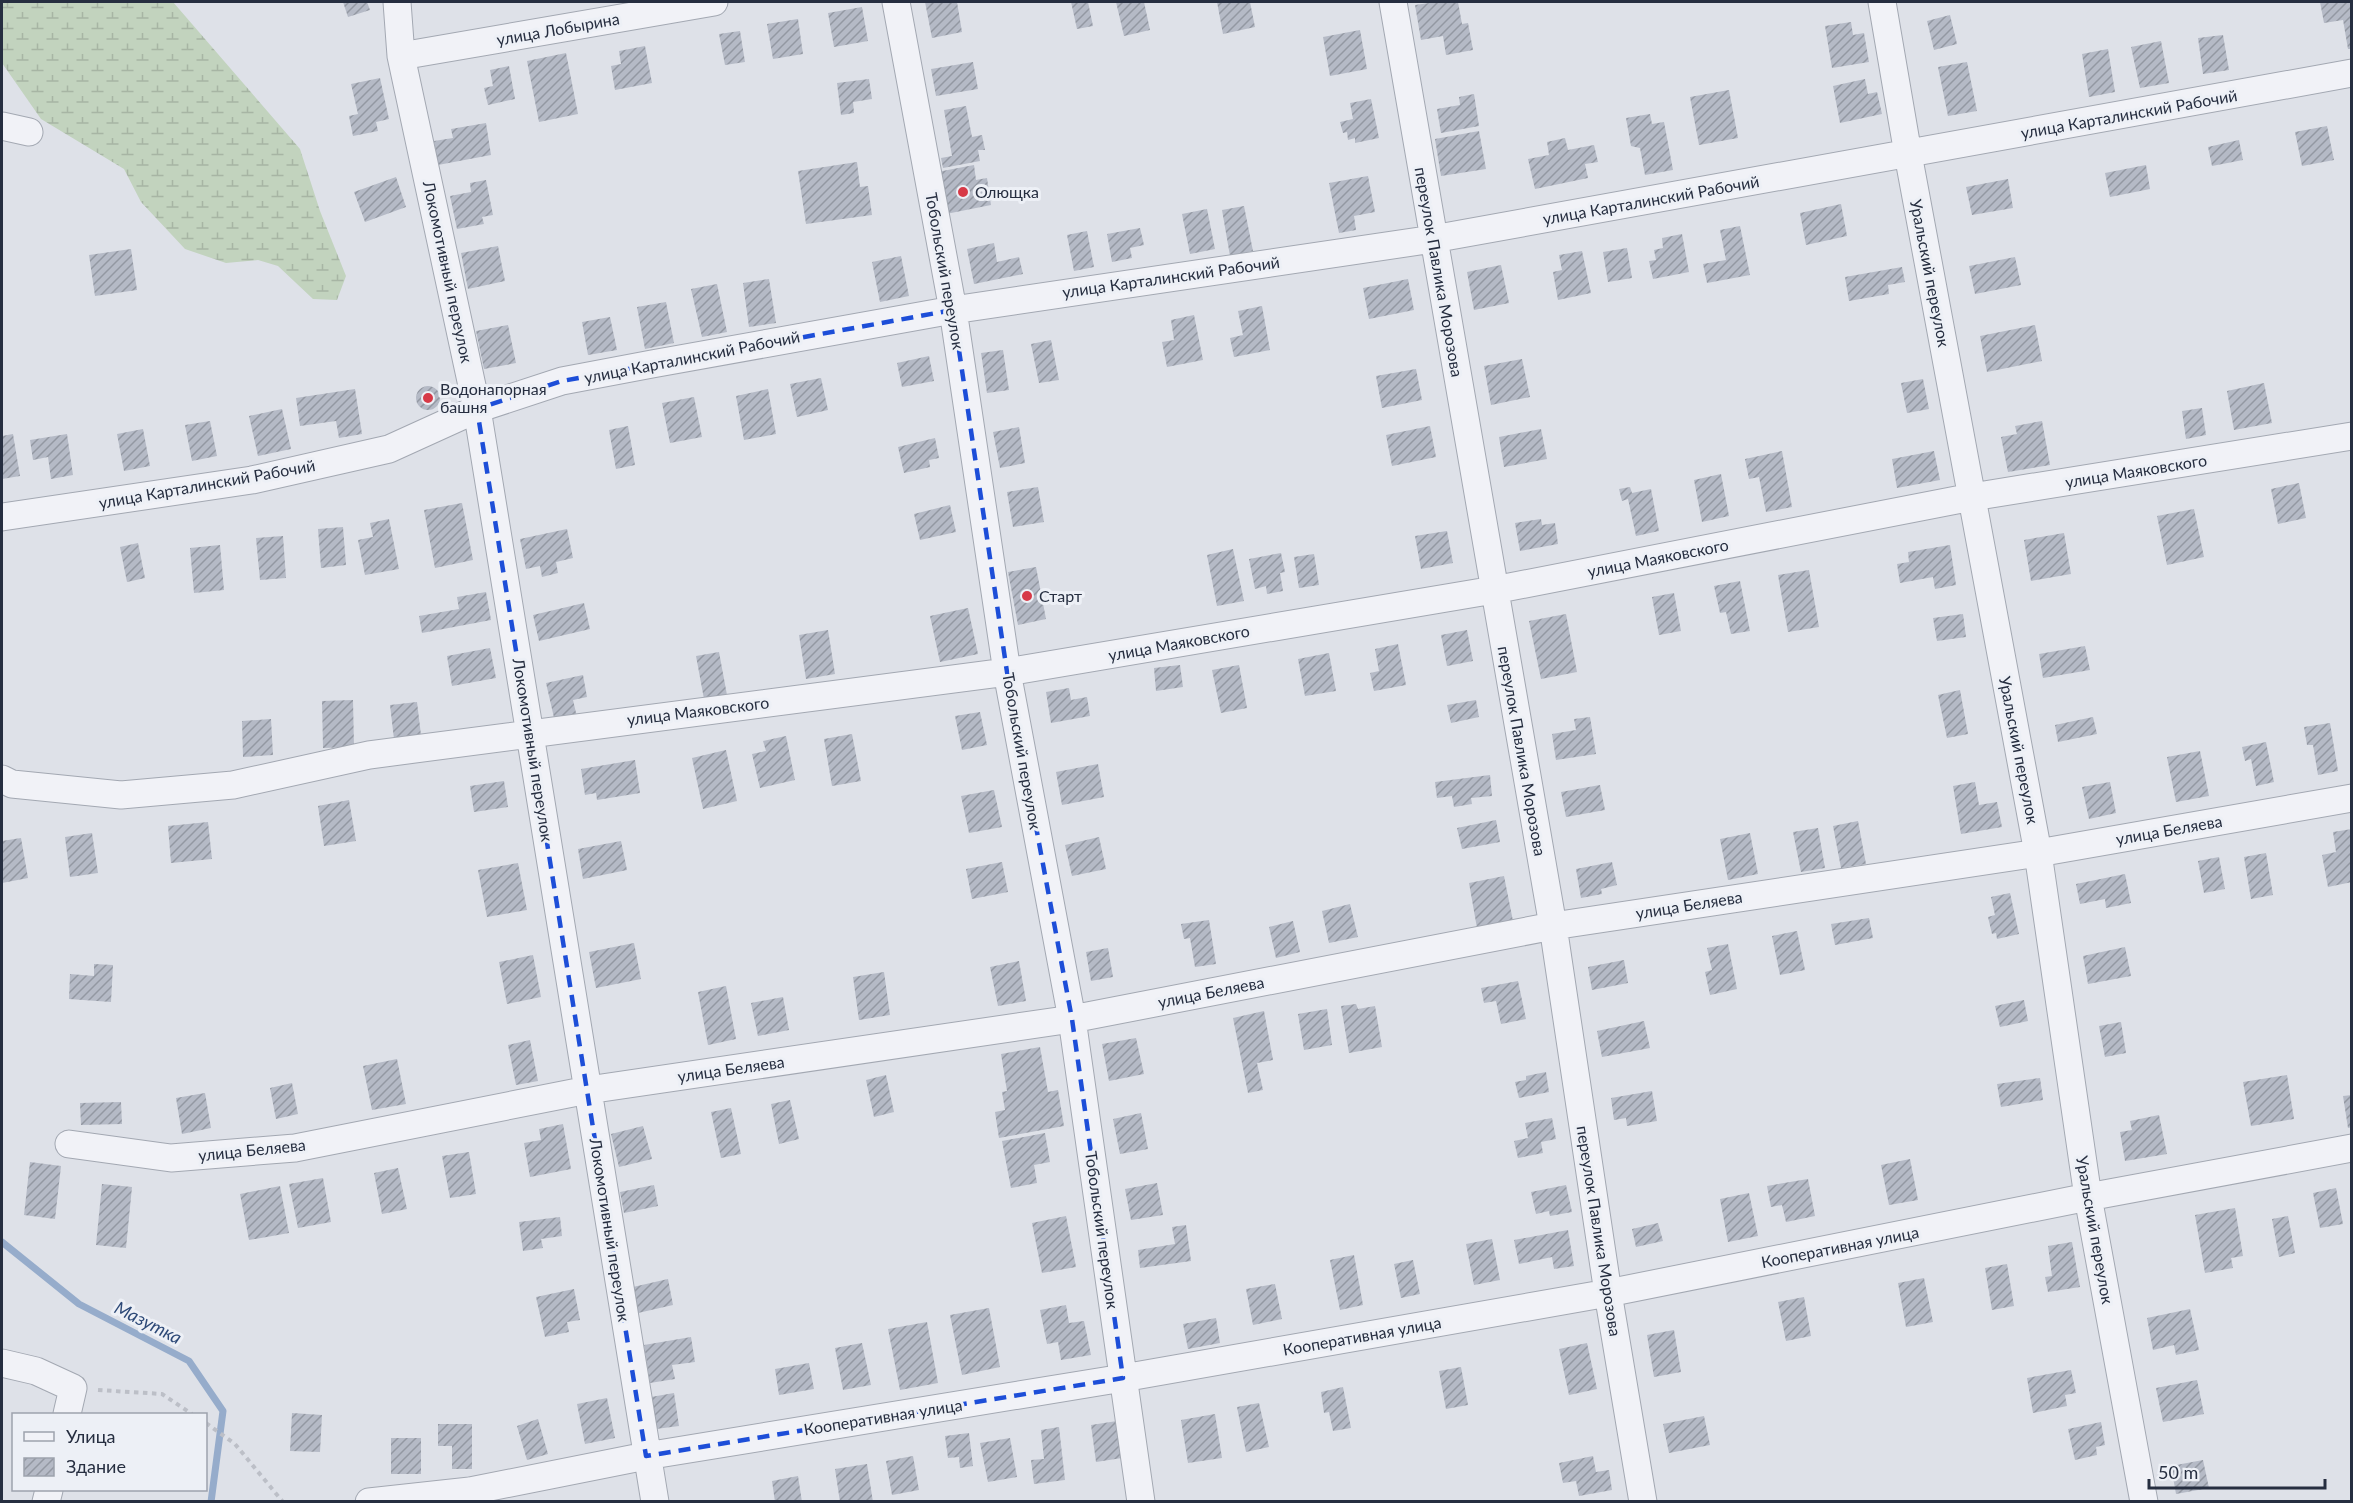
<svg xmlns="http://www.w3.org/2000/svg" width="2353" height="1503" font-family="Lato,sans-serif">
<defs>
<pattern id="wetland-marsh" width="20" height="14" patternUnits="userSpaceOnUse" patternTransform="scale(1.5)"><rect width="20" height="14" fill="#c2d3be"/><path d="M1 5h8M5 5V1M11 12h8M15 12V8" fill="none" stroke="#a7b5a4"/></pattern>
<pattern id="building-hatch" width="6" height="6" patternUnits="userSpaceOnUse" patternTransform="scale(1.5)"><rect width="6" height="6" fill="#b5bac6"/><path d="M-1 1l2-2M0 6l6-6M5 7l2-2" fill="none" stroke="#9398a2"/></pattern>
</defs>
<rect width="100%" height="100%" fill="#dee1e8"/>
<!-- wetland -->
<path fill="url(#wetland-marsh)" d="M2,2H173L300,149L320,211L346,276L337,300L313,299L278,266L258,260L226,263L185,249L141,202L124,169L41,119L2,63Z"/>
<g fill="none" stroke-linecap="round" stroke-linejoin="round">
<!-- stream -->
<path stroke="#96accb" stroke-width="7" d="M2,1242L79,1304L189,1361L223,1411L211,1502"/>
</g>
<!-- building -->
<path fill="url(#building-hatch)" d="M343,2H367L370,10L348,17Z
M925,2H957L962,32L932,38Z
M1071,2H1088L1093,26L1077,29Z
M1116,2H1144L1150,30L1124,36Z
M1217,2H1250L1255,27L1223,34Z
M1436,2H1458L1462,24L1468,23L1473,50L1446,55L1443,36L1421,40L1415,5Z
M2320,2H2352V49H2348L2343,20L2324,23Z
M862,7L868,41L834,47L828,13Z
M1950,15L1957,44L1934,50L1927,21Z
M798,19L803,54L773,59L767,24Z
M1851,22L1853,35L1864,33L1869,62L1832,68L1825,26Z
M1360,30L1367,69L1330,76L1323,37Z
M740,31L745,62L725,65L719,34Z
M2223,35L2229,70L2203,74L2198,38Z
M2161,41L2169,83L2140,88L2131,47Z
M645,46L652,83L615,90L611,66L621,64L619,51Z
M2108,49L2115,92L2089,97L2082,54Z
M566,53L578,114L539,122L527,61Z
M973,62L978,89L936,96L931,69Z
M1967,62L1977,111L1948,116L1938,67Z
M509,66L515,99L488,105L484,88L493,86L490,70Z
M380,78L389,119L376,122L378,131L353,136L349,116L358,114L351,84Z
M869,79L872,99L853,102L854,113L841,115L837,83Z
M1865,79L1868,94L1877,92L1882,114L1840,123L1833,86Z
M1729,90L1738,138L1699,145L1690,97Z
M1474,94L1479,126L1441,133L1437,109L1460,105L1459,97Z
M1371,99L1379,138L1355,143V138L1348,140L1347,132L1343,133L1340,122L1353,119L1350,103Z
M966,106L972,137L982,135L985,150H978L980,161L943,168L941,158L952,156L944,110Z
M1650,114L1652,124L1664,122L1673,170L1645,175L1640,148L1631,146L1626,118Z
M486,123L491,155L438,165L434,141L453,138L451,129Z
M2327,126L2334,160L2302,166L2295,132Z
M1479,131L1486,169L1441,176L1435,139Z
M1565,138L1568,150L1594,145L1598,162L1585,164L1588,178L1535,189L1528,159L1549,155L1547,142Z
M2239,140L2243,160L2212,166L2208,147Z
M857,162L860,187L868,186L872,215L806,224L798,171Z
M974,165L976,180L987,178L991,205L941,215L932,173Z
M2146,165L2150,189L2110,197L2105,173Z
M1368,176L1375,212L1354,216L1356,230L1339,233L1329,183Z
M396,177L406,207L365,222L354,192Z
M2008,179L2013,208L1972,215L1966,187Z
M486,180L493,215L482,217L484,224L457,229L450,196L471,192L470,183Z
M1841,204L1847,236L1806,245L1800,213Z
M1244,206L1253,251L1230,256L1222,210Z
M1207,209L1215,249L1190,254L1182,214Z
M1740,226L1750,275L1707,283L1703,264L1726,260L1720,230Z
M1140,228L1144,245L1130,248L1132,258L1112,262L1107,234Z
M1087,231L1094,267L1074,271L1067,235Z
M1682,234L1689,272L1653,279L1649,261L1656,260L1654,250L1663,248L1662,238Z
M994,243L997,262L1019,257L1023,274L974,284L967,249Z
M498,246L505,281L468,289L461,253Z
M1627,248L1632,278L1608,282L1603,252Z
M131,249L137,290L95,296L89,255Z
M1582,251L1591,293L1558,300L1553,272L1562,270L1559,255Z
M901,256L909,296L880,302L872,262Z
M2015,257L2021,285L1975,294L1969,266Z
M1501,265L1509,303L1474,310L1467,272Z
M1902,267L1905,282L1888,285L1889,294L1849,301L1845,277Z
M769,279L776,323L749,327L743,283Z
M1408,279L1414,310L1369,319L1363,288Z
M717,284L727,332L702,337L691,289Z
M666,302L674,343L645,349L637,307Z
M1262,306L1270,350L1234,357L1230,338L1243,335L1238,311Z
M1194,315L1203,360L1167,367L1162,342L1174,340L1171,320Z
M610,317L617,350L588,355L582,322Z
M508,325L516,363L484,369L476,331Z
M2035,325L2042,361L1987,372L1980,336Z
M1051,340L1059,380L1039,383L1031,344Z
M1003,350L1009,390L987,393L981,353Z
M929,356L934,381L902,387L897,363Z
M1522,359L1530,397L1491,405L1484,366Z
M1416,369L1422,400L1382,408L1376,376Z
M821,378L828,410L797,417L790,384Z
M1923,379L1929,409L1907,413L1901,383Z
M2264,383L2272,423L2234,430L2227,391Z
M416 398a12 12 0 1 1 24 0a12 12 0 1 1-24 0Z
M355,389L362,434L339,438L336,421L300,426L296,398Z
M768,389L776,434L744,440L736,396Z
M694,397L702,437L670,443L662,403Z
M2202,408L2206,435L2186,439L2182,411Z
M282,409L291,449L258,456L249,416Z
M210,421L217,456L192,461L185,425Z
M2042,421L2050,465L2008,472L2001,437L2017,434L2015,426Z
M628,426L635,465L616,469L609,430Z
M1430,426L1436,457L1392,466L1386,435Z
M1019,427L1025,463L1000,468L993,432Z
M143,429L150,466L124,471L117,434Z
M1541,429L1547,459L1504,467L1499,437Z
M13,434L20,476L2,479V436Z
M67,434L73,475L51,479L48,457L33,460L30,440Z
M935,438L939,458L929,460L930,467L904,473L898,447Z
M1782,451L1792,507L1766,512L1759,477L1749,479L1745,459Z
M1934,451L1940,480L1897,488L1892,459Z
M1721,474L1729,516L1702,522L1694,480Z
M2299,483L2306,518L2278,524L2271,489Z
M1038,487L1044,522L1013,527L1007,492Z
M1630,487L1632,493L1651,489L1659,531L1636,536L1628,499L1622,501L1619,489Z
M462,503L473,560L435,568L424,510Z
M950,505L956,532L920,540L914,514Z
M2194,509L2204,557L2167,565L2157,516Z
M389,519L399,569L365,575L358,540L373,537L370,523Z
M1541,519L1542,525L1555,523L1558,544L1520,551L1515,523Z
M343,527L346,565L321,568L318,529Z
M567,529L573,558L556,562L558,573L542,577L540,566L526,569L520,539Z
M1447,531L1453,563L1421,569L1415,536Z
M2064,533L2071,574L2031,581L2024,540Z
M283,536L286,578L260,580L256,538Z
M138,543L145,578L127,582L120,547Z
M220,545L224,590L194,593L190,548Z
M1950,545L1956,585L1935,589L1933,577L1900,583L1897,564L1909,562L1908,552Z
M1233,549L1244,601L1217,606L1207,555Z
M1281,553L1285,572L1280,573L1283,591L1267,594L1266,586L1255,589L1249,559Z
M1314,554L1319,585L1299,588L1294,557Z
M1036,567L1046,619L1018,625L1008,572Z
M1809,570L1819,627L1788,632L1778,575Z
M1740,581L1750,631L1731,634L1726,612L1720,613L1714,586Z
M486,592L491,620L422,633L419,616L459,609L457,597Z
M1674,593L1681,631L1659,635L1652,597Z
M584,603L590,629L539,641L533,615Z
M968,608L978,654L940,662L930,616Z
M1566,614L1577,672L1541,679L1529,621Z
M1963,614L1966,637L1937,641L1933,618Z
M828,630L835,674L806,679L799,635Z
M1467,630L1473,661L1447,666L1441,635Z
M1398,644L1406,685L1374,691L1370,673L1379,671L1375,649Z
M2085,646L2090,670L2043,678L2039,654Z
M490,648L496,678L452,686L447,656Z
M719,652L727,695L704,699L696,656Z
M1329,653L1336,691L1305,696L1298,659Z
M1180,665L1183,687L1156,691L1154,668Z
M1239,665L1247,708L1221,713L1212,670Z
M583,675L587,697L573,700L577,717L555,722L546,683Z
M1069,688L1071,700L1087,697L1090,716L1051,723L1046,692Z
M1960,690L1968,734L1947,738L1938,695Z
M353,700L354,747L323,748L322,701Z
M1476,700L1479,717L1451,723L1447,705Z
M417,702L421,735L394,739L390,705Z
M980,712L987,745L962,750L955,716Z
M1590,717L1596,754L1556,760L1552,734L1576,730L1574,719Z
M2093,717L2097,734L2058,742L2055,725Z
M271,719L273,755L243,757L242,721Z
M2330,723L2338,771L2318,775L2313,745H2307L2304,727Z
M852,734L861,781L832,786L824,739Z
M786,736L795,780L760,788L752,754L766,751L763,741Z
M2266,742L2274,782L2256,786L2251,759L2245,761L2242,747Z
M726,750L737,801L703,809L692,758Z
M2200,751L2209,796L2176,802L2167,757Z
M635,760L640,793L597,800L596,793L585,795L581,769Z
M1098,764L1104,797L1062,805L1056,772Z
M1490,775L1492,796L1471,798L1472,804L1454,807L1452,796L1437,798L1435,782Z
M504,781L508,807L474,812L470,786Z
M1975,782L1979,805L1997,802L2002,827L1961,834L1953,786Z
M2110,782L2116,813L2089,819L2082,787Z
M1600,785L1605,810L1566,817L1561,792Z
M994,790L1002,827L969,833L961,796Z
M349,800L356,841L324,846L318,806Z
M1496,820L1500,842L1462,849L1457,828Z
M1858,821L1866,864L1841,868L1833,826Z
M208,822L212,859L171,863L168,826Z
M1818,828L1825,868L1801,872L1793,832Z
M2352,829V882L2328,887L2322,855L2336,852L2333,832Z
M92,833L98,873L70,877L65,837Z
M1750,833L1758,874L1728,880L1720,839Z
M1099,837L1106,869L1072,876L1065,845Z
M21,838L28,878L2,883V841Z
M621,841L627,870L583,879L578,849Z
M2266,853L2273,895L2251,899L2244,857Z
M2219,857L2225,889L2204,893L2198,861Z
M1002,862L1008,892L972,899L966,869Z
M1612,862L1617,885L1601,889L1602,894L1581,898L1576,869Z
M518,863L527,910L487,917L478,870Z
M2125,874L2131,903L2106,908L2105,899L2080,904L2076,884Z
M1504,876L1513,921L1477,928L1469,883Z
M2010,893L2019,934L1997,939L1996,933L1992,934L1988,917L1995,915L1991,897Z
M1350,904L1358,937L1329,943L1322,911Z
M1869,918L1873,938L1835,945L1831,924Z
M1209,920L1216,964L1195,967L1190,938L1184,939L1181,924Z
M1293,921L1300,952L1276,958L1269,927Z
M1797,931L1805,970L1780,975L1772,936Z
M634,943L641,979L596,988L589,952Z
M1728,944L1737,989L1710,995L1705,972L1712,970L1707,948Z
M2125,947L2131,976L2088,984L2083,956Z
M1108,948L1113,977L1091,981L1086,952Z
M533,955L541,997L507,1004L499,962Z
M1624,960L1628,983L1592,990L1588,967Z
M1019,961L1026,1001L998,1006L990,967Z
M94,964L113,965L111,1002L69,999L70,974L94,976Z
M884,972L890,1015L859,1020L853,977Z
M1518,981L1526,1019L1501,1024L1496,1001L1484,1003L1481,988Z
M726,986L736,1039L708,1045L698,992Z
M783,997L789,1030L758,1036L751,1003Z
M2024,1000L2028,1021L2000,1027L1995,1006Z
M1356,1004L1358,1009L1375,1006L1382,1047L1349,1053L1341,1006Z
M1327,1009L1332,1045L1304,1050L1298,1014Z
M1264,1011L1273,1060L1257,1063L1263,1090L1248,1093L1233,1018Z
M1644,1021L1650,1048L1602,1057L1597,1031Z
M2121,1022L2126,1053L2105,1057L2099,1026Z
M1136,1038L1144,1074L1109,1081L1102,1044Z
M530,1040L538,1081L516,1085L508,1045Z
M1040,1047L1048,1092L1058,1090L1064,1126L999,1138L995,1112L1005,1110L1002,1092L1007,1091L1001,1054Z
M397,1059L406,1104L372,1110L363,1066Z
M1546,1072L1549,1092L1519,1098L1515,1082L1526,1080V1076Z
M886,1075L894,1112L874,1117L866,1080Z
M2287,1075L2294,1119L2251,1126L2243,1082Z
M2040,1078L2043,1100L2001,1107L1997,1084Z
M292,1083L298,1114L276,1119L270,1088Z
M1652,1091L1657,1121L1627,1126L1626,1118L1614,1120L1611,1098Z
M205,1093L211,1128L182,1134L176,1098Z
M2352,1095V1127L2348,1128L2343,1096Z
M790,1100L799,1139L779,1144L771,1104Z
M121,1102L122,1124L81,1125L80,1103Z
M731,1108L741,1154L721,1158L711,1112Z
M1141,1113L1148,1149L1120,1154L1113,1119Z
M2159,1115L2167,1154L2125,1161L2120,1132L2132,1130L2130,1121Z
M1552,1118L1556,1139L1541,1142L1543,1153L1518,1158L1514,1141L1528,1138L1525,1123Z
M563,1124L571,1169L530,1177L524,1143L541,1140L539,1129Z
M643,1126L652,1159L619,1167L611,1134Z
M1045,1133L1050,1162L1034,1165L1037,1183L1011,1188L1002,1141Z
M469,1152L476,1194L450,1198L442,1156Z
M1910,1159L1918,1200L1889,1205L1881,1165Z
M30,1162L61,1166L55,1219L24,1215Z
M398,1168L407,1209L382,1214L374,1173Z
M323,1178L331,1222L298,1228L289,1184Z
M1808,1179L1815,1216L1786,1222L1782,1205L1771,1207L1767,1186Z
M1157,1183L1163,1215L1131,1220L1125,1189Z
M102,1184L132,1187L126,1248L96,1245Z
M654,1185L658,1206L624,1213L620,1192Z
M1566,1185L1572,1212L1550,1216L1549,1211L1536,1214L1531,1192Z
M280,1186L289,1233L249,1240L240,1194Z
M2336,1188L2343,1224L2320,1228L2313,1193Z
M1749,1193L1758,1236L1728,1242L1720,1199Z
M2235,1208L2243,1256L2231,1258L2233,1268L2205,1273L2195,1215Z
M1066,1216L1076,1267L1042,1273L1032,1223Z
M2288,1216L2295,1253L2279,1257L2272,1219Z
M560,1217L562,1236L541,1239L543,1248L523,1251L519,1222Z
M1658,1223L1663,1241L1636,1247L1632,1229Z
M1186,1225L1191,1261L1140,1268L1138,1250L1175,1244L1172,1227Z
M1568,1230L1574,1266L1554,1269L1552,1257L1519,1264L1514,1240Z
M1492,1239L1500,1280L1474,1285L1466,1244Z
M2072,1242L2080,1287L2048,1292L2045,1277L2052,1276L2048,1246Z
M1354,1255L1363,1305L1340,1310L1330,1260Z
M1413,1260L1420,1294L1401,1298L1394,1264Z
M2007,1264L2014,1306L1992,1310L1985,1268Z
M1924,1278L1933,1322L1906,1327L1898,1283Z
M668,1279L673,1305L638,1313L633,1287Z
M1275,1284L1282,1319L1253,1325L1246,1289Z
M574,1289L580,1320L567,1322L569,1332L545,1337L536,1297Z
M1804,1297L1811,1336L1786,1341L1778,1302Z
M1066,1305L1069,1323L1084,1321L1091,1355L1061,1360L1058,1342L1047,1344L1040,1310Z
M989,1308L1000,1367L962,1375L950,1315Z
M2190,1309L2199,1350L2176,1355L2174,1345L2153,1350L2147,1318Z
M1216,1318L1220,1343L1188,1349L1183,1324Z
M927,1322L938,1383L900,1390L888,1329Z
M1674,1330L1681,1372L1654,1377L1647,1335Z
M691,1337L695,1362L672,1365L675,1379L650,1383L644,1345Z
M862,1343L871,1385L843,1390L835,1348Z
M1587,1343L1597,1389L1569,1395L1559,1349Z
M809,1363L814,1389L779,1395L775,1369Z
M1461,1367L1468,1405L1446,1409L1439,1371Z
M2071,1370L2076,1393L2065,1395L2067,1406L2033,1413L2027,1378Z
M2197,1380L2204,1414L2163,1422L2156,1388Z
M1343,1387L1351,1428L1333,1431L1329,1412L1324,1413L1321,1392Z
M674,1393L679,1426L656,1429L651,1397Z
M607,1398L615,1438L585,1444L577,1404Z
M1259,1403L1269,1447L1246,1452L1237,1407Z
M292,1413L322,1415L320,1452L290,1451Z
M1215,1414L1222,1458L1188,1463L1181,1420Z
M1704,1416L1710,1445L1669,1453L1663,1424Z
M538,1419L548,1454L527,1460L517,1426Z
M1117,1421L1122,1458L1096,1462L1091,1425Z
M2101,1422L2105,1445L2096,1447L2097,1455L2075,1460L2068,1429Z
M438,1424H472V1469H452V1446H438Z
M1059,1427L1065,1480L1034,1484L1031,1460L1044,1459L1041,1430Z
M969,1433L973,1466L960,1468L959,1457L948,1458L945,1436Z
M391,1438H421V1474H391Z
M1010,1438L1017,1477L988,1482L980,1443Z
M913,1456L919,1490L892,1495L886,1461Z
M1593,1456L1596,1472L1609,1470L1612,1490L1579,1496L1576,1481L1563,1483L1559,1463Z
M2203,1460L2209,1488L2176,1494L2171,1466Z
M867,1464L873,1502H840L835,1469Z
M798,1476L802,1502H775L772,1481Z"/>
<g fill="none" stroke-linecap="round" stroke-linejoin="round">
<defs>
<path id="minor" d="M397,2L401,56L477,409L655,1502
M896,2L953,310L1007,672L1072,1019L1141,1502
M1393,2L1553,926L1608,1293L1643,1502
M1882,2L1908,154L2038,853L2088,1197L2144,1502
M401,56L714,2
M2,126L29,132
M2,517L252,480L389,449L477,409L562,381L652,364L953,310L1433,239L2352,73
M2,779L12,784L121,795L233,785L369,755L1007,672L1494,590L1972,497L2352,436
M69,1144L171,1158L295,1148L588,1090L1072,1019L1553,926L2038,853L2352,798
M2,1363L36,1371L73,1388L67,1414
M46,1502L49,1490
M369,1502L470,1491L646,1456L1123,1378L1608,1293L2088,1197L2352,1148"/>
</defs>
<!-- minor casing -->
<use href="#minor" stroke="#a3a8b2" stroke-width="29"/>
<!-- path -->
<path stroke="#bcbfc7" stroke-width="4" stroke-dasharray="4.5 4.5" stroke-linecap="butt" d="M98,1390L162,1394L192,1414
M206,1423L235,1444L283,1502"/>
<!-- minor -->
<use href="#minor" stroke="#f1f2f7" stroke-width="27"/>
</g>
<!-- marked area -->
<path fill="none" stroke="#1d4ed8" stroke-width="4.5" stroke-dasharray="12 8" stroke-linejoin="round" d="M953,310L1007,672L1072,1019L1123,1378L646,1456L477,409L562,381Z"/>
<!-- markers -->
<g fill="#d73947" stroke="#edf0f6" stroke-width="2">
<circle cx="963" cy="192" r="6"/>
<circle cx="428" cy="398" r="6"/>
<circle cx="1027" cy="596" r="6"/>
</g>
<g text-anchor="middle" stroke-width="6" stroke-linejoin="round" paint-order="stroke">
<!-- street labels -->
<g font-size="16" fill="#262e40" stroke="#edf0f6">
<text transform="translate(558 29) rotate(-10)" y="6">улица Лобырина</text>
<text transform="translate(2129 114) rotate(-10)" y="6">улица Карталинский Рабочий</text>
<text transform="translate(1651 200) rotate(-10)" y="6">улица Карталинский Рабочий</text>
<text transform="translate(945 271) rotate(80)" y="6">Тобольский переулок</text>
<text transform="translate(448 272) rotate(78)" y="6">Локомотивный переулок</text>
<text transform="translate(1439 272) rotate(80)" y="6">переулок Павлика Морозова</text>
<text transform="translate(1930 273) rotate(79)" y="6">Уральский переулок</text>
<text transform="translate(1171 277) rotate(-8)" y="6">улица Карталинский Рабочий</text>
<text transform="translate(692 357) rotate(-11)" y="6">улица Карталинский Рабочий</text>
<text transform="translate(2136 471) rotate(-9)" y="6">улица Маяковского</text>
<text transform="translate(207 484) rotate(-10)" y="6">улица Карталинский Рабочий</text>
<text transform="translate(1658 558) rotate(-11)" y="6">улица Маяковского</text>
<text transform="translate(1179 643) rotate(-10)" y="6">улица Маяковского</text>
<text transform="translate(698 711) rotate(-7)" y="6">улица Маяковского</text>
<text transform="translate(533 750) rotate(81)" y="6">Локомотивный переулок</text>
<text transform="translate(2019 750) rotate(79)" y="6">Уральский переулок</text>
<text transform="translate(1022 751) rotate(80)" y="6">Тобольский переулок</text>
<text transform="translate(1522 751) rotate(80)" y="6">переулок Павлика Морозова</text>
<text transform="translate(2169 830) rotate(-10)" y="6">улица Беляева</text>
<text transform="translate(1689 905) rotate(-9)" y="6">улица Беляева</text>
<text transform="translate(1211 992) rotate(-11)" y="6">улица Беляева</text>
<text transform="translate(731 1069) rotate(-8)" y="6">улица Беляева</text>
<text transform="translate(252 1150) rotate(-6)" y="6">улица Беляева</text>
<text transform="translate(610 1230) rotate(81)" y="6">Локомотивный переулок</text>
<text transform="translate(1102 1230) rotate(82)" y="6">Тобольский переулок</text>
<text transform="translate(2095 1230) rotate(80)" y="6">Уральский переулок</text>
<text transform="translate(1599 1231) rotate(81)" y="6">переулок Павлика Морозова</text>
<text transform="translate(1840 1247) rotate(-11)" y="6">Кооперативная улица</text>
<text transform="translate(1362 1336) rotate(-10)" y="6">Кооперативная улица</text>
<text transform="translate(883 1417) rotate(-9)" y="6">Кооперативная улица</text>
</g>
<!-- poi labels -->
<g font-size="16" fill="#262e40" stroke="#edf0f6" text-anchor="start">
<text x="975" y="198">Олющка</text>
<text x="440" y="395">Водонапорная<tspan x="440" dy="18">башня</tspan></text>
<text x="1039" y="602">Старт</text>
</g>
<!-- water labels -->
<g font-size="18" font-style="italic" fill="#2d4977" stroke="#edf0f6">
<text transform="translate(148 1323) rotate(27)" y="6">Мазутка</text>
</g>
</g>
<!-- border -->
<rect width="2353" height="1503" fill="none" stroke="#262e40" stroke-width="6"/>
<!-- legend -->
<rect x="12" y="1413" width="195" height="78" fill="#edf0f6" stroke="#9da2ad" stroke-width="1.5"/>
<rect x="24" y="1432" width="30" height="9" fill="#f1f2f7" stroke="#9da2ad" stroke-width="1.5"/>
<text x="66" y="1443" font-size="18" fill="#262e40">Улица</text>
<rect x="24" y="1458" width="30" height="18" fill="url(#building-hatch)" stroke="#9da2ad" stroke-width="1.5"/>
<text x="66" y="1473" font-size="18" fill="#262e40">Здание</text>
<!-- scale -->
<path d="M2149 1479v9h176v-9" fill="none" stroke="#262e40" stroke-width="3"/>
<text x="2158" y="1479" font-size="18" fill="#262e40" stroke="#edf0f6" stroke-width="4.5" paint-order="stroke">50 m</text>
</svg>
